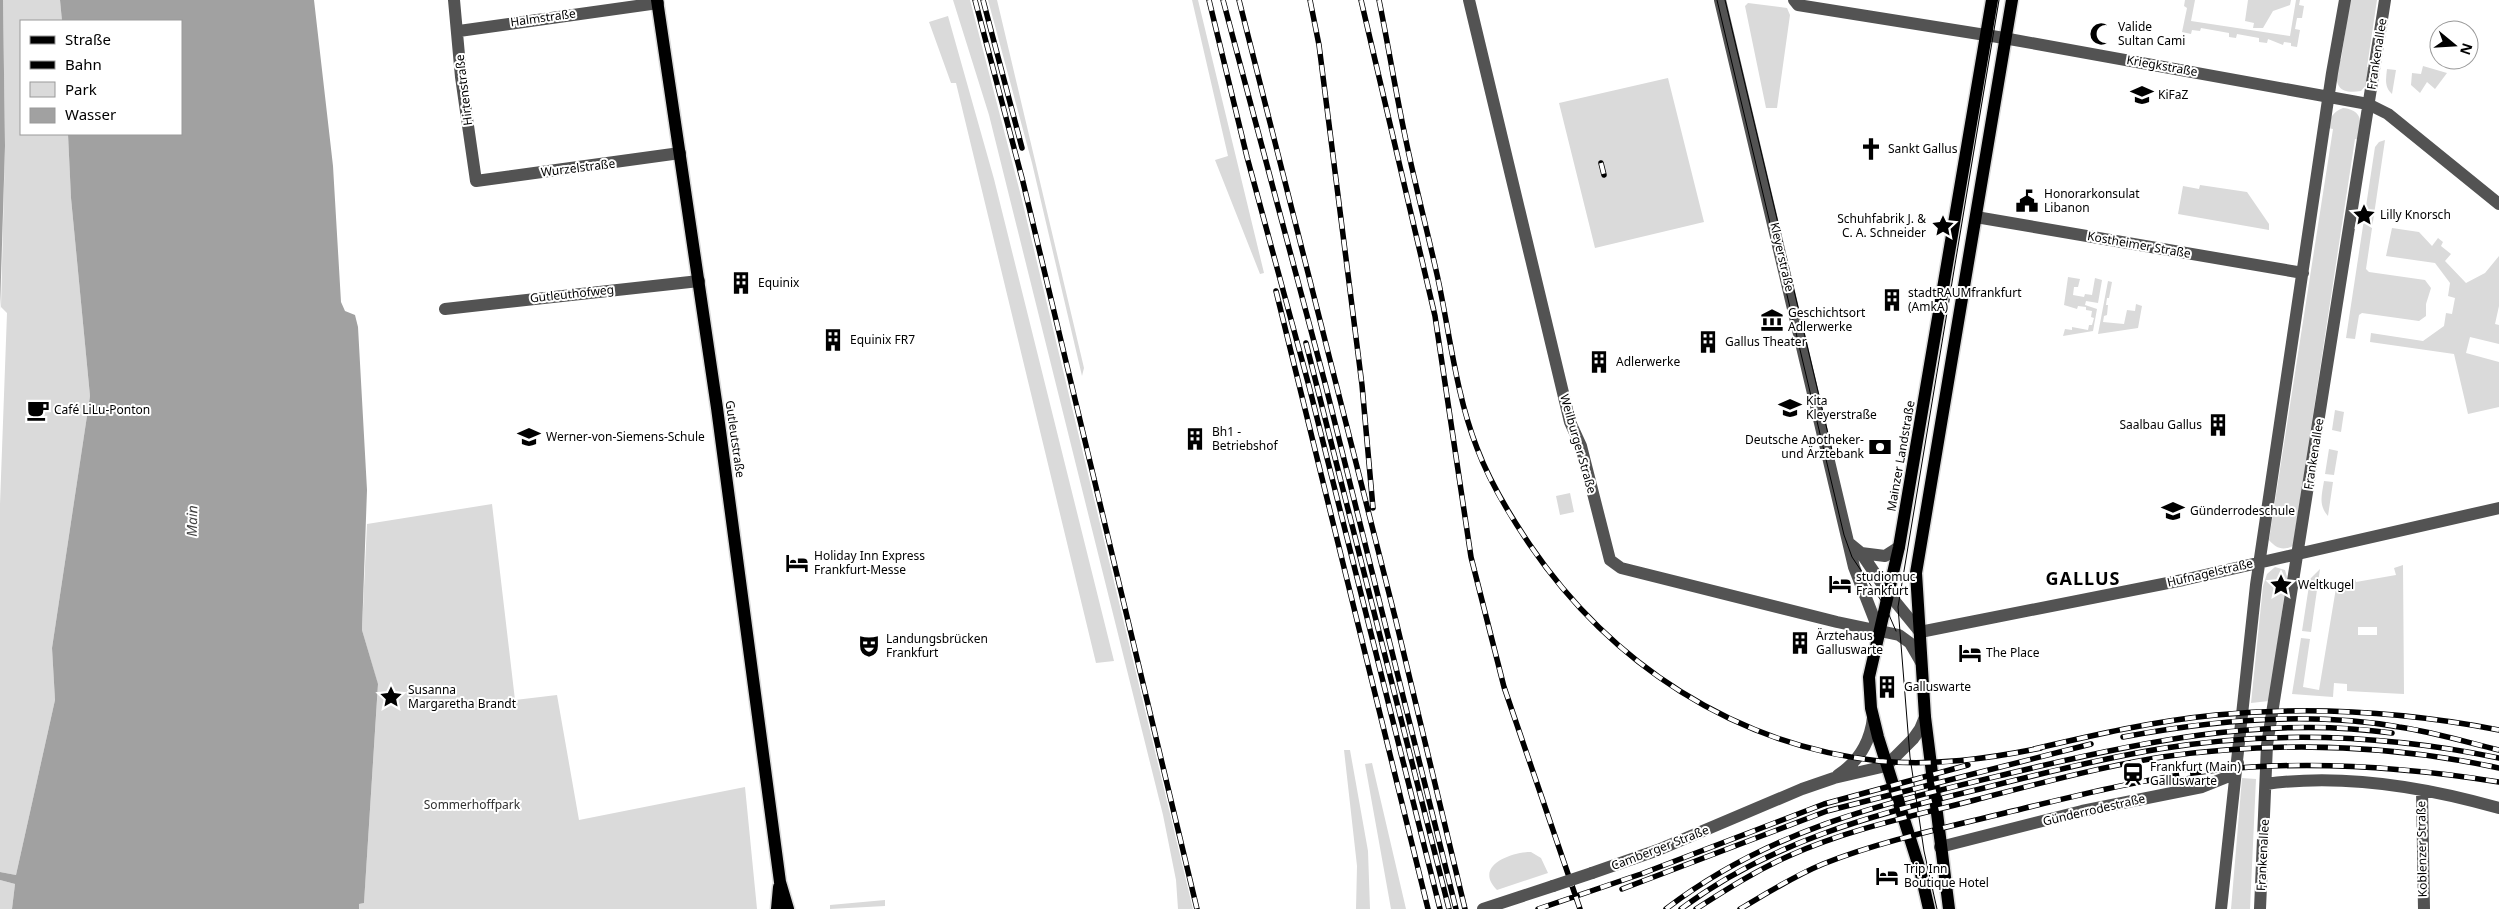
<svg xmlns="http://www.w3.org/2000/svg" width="2499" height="909" font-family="'Noto Sans',sans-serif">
<rect width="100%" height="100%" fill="#fff"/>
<!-- green -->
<path fill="#dadada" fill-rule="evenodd" d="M3,0H60L62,21H21V134H68L71,198L90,396L52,648L55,700L16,875L0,872V504L7,313L1,307L5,146Z
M953,0H970L1021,196L1193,909H1178L1176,880L1163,815L989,115Z
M988,0H997L1084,368L1082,376L1032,163Z
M1192,0H1198L1264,273L1260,274L1215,160L1228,156Z
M2185,0H2195L2191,21L2290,36L2296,0H2300L2299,5L2304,6L2302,18H2297L2295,29L2300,30L2297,47L2291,46V43L2284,42L2283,45L2268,39L2267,43L2259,42V38L2237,34L2236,38L2229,37V33L2201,28L2200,31L2192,30L2191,34L2182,32L2187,8L2184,6Z
M2248,0H2291L2290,5L2273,11L2263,28H2253L2254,23L2245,21Z
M2350,0H2377L2367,67L2371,68L2368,83L2361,91C2335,95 2335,82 2337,60H2341Z
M1748,3L1787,8L1790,15L1777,108H1766L1745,6Z
M948,16L994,179L1114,661L1096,663L956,83H951L929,22Z
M2423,66L2447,73L2435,89L2427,82L2420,93L2411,85L2412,73L2421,74Z
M2387,69L2396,70L2392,94C2384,87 2386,78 2387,69Z
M1668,78L1704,222L1595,248L1559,103Z
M2343,108C2363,110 2362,123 2360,140L2355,139L2293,546C2282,551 2276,548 2269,540L2333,129L2328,128C2330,117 2333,112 2343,108Z
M2385,140L2366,269L2369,272L2425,280L2431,288L2426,304V316L2419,321L2362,313L2359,315L2355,339L2346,338L2375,147L2379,142Z
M2200,185L2247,192L2269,224V230L2178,214L2183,186L2199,189Z
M2392,228L2419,232L2432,246L2438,238L2443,242L2441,246L2451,254L2445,261L2466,283L2485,273L2499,256V306L2495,324L2499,325V344L2470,337L2466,353L2499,362V407L2468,414L2454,354L2370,342L2371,333L2423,341L2444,326L2446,313L2452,314L2455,298L2448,296L2450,283L2435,263L2386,256Z
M2068,277L2080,279L2078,287H2074L2073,295L2084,297L2085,294L2092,295L2095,278L2102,280L2098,303L2086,301L2085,305L2097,309L2093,331L2063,336L2065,329L2072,330V327L2088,330L2089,325H2092L2094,318L2091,317L2092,311L2086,310V307L2078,306L2077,309L2064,305Z
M2108,281L2112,282L2109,298H2107L2106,305H2108L2107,315L2104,316L2103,322L2124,324L2127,310L2135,311L2136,304L2142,306L2138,328L2098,334Z
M2335,410L2344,412L2341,432L2332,430Z
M2329,449L2338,451L2334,475L2325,474Z
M2324,481L2333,482L2328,516C2318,505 2322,494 2324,481Z
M1570,493L1574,512L1560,515L1556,496Z
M492,504L515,700L557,695L579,820L745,787L757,909H359L358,904L364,903L378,685L362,630L367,524Z
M2403,565L2404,694L2347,691V684L2334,683L2333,697L2292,694L2301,638L2310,639L2303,687L2319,690L2337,582L2355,579L2356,582L2396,575L2394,568ZM2358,627H2377V635H2358Z
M2275,567L2285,570L2287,577L2269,701L2251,703L2263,586L2267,574Z
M2320,569L2311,632L2302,631L2310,579Z
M1344,750H1350L1368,851L1370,909H1356L1357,866Z
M1372,763L1406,909H1391L1365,764Z
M2242,778L2256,779L2250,909H2231Z
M1531,852L1541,858L1548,873L1497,890C1473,866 1511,852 1531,852Z
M0,880L15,884L12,909H0Z
M885,900V906L830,909V905Z"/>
<!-- water -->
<path fill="#a1a1a1" d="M0,0H3L5,146L0,310Z
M60,0H314L333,166L341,302L345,311L355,315L358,327L367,490L362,630L378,684L364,903L359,904V909H12L15,884L0,880V872L16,875L55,700L52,648L90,396L71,198L68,134H181V21H62Z"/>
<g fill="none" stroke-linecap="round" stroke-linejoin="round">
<defs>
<path id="major" d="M657,0L717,408L780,882L788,909
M777,909L779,887
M1929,909L1920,870L1878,737L1871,708L1869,677L1899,547L1992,0
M1949,909L1925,717L1916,573L2012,0"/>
</defs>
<!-- major casing -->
<use href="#major" stroke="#dbdbdb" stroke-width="15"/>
<!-- minor -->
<path stroke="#535353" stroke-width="12" d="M454,0L461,77L476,181L680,153
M1469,0L1570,422L1581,446L1610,560L1621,568L1837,622L1899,635L1910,643L1921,662
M1720,0L1854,567L1879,631
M1794,0L1798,5L1998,37L2368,104L2388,114L2499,204
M459,31L658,3
M1976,217L2303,273
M445,309L699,281
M1850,544L1861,553L1889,594L1920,632L2183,580L2499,508
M1861,553L1885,556L1899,547
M1838,775C1858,762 1870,742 1873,718
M2266,784C2343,773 2425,787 2499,808
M2422,790L2424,909
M1940,847L2082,811L2202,787L2227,777L2238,763
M1592,873L1658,850L1802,789L1834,778L1886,766L1913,739L1920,729L1925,717
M1483,909L1553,886
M2221,909L2256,585L2332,73L2345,0
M2260,909L2267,745L2385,0"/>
<!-- major -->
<use href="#major" stroke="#000" stroke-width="12"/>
<!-- tram -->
<path stroke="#000" stroke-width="1" d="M1717,0L1844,535L1852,557L1886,608L1896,631
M1725,0L1834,459
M1937,909L1924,851L1910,757L1898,607L1999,0"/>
<defs>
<path id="rail" d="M975,0L1023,182L1197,909
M983,0L1022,148
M1209,0L1247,157L1309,386L1440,909
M1223,0L1325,383L1456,909
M1239,0L1396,621L1465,909
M1310,0L1319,45L1362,385L1373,508
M1361,0L1435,316L1471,557L1504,687L1580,909
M1379,0C1388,44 1395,88 1404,131C1414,181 1427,229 1438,279C1450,335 1456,394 1477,448C1490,483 1509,514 1530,545C1611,664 1735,745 1879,761C1934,766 1987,759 2041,748
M1601,163L1604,175
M1276,291L1428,909
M1306,343L1449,909
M2123,737C2213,720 2308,711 2399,727C2433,732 2466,742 2499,750
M2034,749C2094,735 2154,721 2216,715C2310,706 2406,712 2499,730
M1622,889L1827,811L2091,744
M1538,909L1641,874L1824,804L1968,765
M1666,909C1772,828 1885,803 2011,773C2136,743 2264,715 2392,733
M1681,909C1770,842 1874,814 1980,789C2039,774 2099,759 2159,749C2273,730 2387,735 2499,758
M1696,909C1727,889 1757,870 1791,855C1849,829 1913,816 1975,800C2037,784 2099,767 2162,757C2275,741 2388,744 2499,768
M1740,909C1767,893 1794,876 1823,864C1881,841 1944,828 2005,813C2075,796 2145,778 2217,770C2311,760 2406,767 2499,782"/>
</defs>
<!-- rail casing -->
<use href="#rail" stroke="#000" stroke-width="5.5"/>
<!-- rail -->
<use href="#rail" stroke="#fff" stroke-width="4" stroke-dasharray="11" stroke-linecap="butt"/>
<!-- minor-bridge -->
<path stroke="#535353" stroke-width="12" d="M1553,886L1592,873"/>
</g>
<!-- icons -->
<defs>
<symbol id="mosque-bare" viewBox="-9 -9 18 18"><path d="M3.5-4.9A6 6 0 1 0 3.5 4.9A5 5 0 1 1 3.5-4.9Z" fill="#000" stroke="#fff" stroke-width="2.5" paint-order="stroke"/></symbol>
<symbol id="school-bare" viewBox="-9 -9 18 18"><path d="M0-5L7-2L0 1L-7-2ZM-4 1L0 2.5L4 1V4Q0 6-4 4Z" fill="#000" stroke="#fff" stroke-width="2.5" paint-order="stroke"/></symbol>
<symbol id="church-bare" viewBox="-9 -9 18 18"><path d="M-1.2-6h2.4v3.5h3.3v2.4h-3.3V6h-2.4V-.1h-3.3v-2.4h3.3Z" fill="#000" stroke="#fff" stroke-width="2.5" paint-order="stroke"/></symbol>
<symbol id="civic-bare" viewBox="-9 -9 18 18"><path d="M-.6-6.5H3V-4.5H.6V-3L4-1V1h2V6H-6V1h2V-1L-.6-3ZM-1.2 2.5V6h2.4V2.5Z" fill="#000" stroke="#fff" stroke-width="2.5" paint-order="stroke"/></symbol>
<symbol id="sight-bare" viewBox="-9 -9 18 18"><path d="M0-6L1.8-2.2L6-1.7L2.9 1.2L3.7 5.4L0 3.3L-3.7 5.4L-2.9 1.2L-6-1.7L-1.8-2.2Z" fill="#000" stroke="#fff" stroke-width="2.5" paint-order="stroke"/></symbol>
<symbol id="building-bare" viewBox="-9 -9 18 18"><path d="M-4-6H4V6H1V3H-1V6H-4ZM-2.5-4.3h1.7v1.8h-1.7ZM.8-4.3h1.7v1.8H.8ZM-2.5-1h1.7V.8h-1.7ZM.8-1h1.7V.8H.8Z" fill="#000" stroke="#fff" stroke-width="2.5" paint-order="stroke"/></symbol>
<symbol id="museum-bare" viewBox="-9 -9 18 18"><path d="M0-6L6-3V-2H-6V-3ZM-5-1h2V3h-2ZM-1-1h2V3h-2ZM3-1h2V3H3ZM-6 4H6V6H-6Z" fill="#000" stroke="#fff" stroke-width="2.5" paint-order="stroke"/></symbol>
<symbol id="cafe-bare" viewBox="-9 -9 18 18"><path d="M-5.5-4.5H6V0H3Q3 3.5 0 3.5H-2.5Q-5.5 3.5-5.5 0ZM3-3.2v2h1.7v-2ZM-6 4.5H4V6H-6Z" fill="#000" stroke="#fff" stroke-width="2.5" paint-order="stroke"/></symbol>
<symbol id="bank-bare" viewBox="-9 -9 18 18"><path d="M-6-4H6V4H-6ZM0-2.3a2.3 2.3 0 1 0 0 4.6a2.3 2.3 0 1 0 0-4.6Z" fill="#000" stroke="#fff" stroke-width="2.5" paint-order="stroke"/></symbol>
<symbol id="hotel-bare" viewBox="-9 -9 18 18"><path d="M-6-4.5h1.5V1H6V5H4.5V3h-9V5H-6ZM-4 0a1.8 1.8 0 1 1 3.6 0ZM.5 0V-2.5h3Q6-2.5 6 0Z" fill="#000" stroke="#fff" stroke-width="2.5" paint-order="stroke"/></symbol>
<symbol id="theatre-bare" viewBox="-9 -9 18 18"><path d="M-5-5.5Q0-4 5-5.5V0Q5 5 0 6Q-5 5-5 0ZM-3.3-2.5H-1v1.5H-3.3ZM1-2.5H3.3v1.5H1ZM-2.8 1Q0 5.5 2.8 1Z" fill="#000" stroke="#fff" stroke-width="2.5" paint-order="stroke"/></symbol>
<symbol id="station-bare" viewBox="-9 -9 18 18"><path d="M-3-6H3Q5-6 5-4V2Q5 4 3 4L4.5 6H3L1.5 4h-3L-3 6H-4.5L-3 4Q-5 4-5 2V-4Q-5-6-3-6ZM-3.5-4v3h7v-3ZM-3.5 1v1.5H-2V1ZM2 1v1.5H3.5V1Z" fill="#000" stroke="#fff" stroke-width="2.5" paint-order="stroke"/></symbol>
</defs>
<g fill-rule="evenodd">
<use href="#mosque-bare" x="2085" y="18" width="32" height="32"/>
<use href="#school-bare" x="2126" y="79" width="32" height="32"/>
<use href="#church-bare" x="1855" y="133" width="32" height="32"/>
<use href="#civic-bare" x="2011" y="185" width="32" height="32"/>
<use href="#sight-bare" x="2348" y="199" width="32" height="32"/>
<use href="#sight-bare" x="1927" y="210" width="32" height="32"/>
<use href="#building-bare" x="725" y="267" width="32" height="32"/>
<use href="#building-bare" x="1876" y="284" width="32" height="32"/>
<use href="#museum-bare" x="1756" y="304" width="32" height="32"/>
<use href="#building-bare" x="817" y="324" width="32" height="32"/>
<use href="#building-bare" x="1692" y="326" width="32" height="32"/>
<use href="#building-bare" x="1583" y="346" width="32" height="32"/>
<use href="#school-bare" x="1774" y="392" width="32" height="32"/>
<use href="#cafe-bare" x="22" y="394" width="32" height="32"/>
<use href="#building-bare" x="2202" y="409" width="32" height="32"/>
<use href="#school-bare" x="513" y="421" width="32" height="32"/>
<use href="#building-bare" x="1179" y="423" width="32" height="32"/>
<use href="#bank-bare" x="1864" y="431" width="32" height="32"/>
<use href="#school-bare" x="2157" y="495" width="32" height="32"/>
<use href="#hotel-bare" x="781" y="547" width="32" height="32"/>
<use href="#hotel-bare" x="1824" y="568" width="32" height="32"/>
<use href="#sight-bare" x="2265" y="569" width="32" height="32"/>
<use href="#building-bare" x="1784" y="627" width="32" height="32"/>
<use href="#theatre-bare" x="853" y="630" width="32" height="32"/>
<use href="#hotel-bare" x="1954" y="637" width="32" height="32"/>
<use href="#building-bare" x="1871" y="671" width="32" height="32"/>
<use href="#sight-bare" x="375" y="681" width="32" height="32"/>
<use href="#station-bare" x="2117" y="758" width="32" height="32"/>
<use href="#hotel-bare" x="1871" y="860" width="32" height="32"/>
</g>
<g text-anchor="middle" stroke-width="4" stroke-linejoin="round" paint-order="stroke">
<!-- street labels -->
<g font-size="12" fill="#000" stroke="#fff">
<text transform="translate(543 18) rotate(-8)" y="4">Halmstraße</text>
<text transform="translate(2377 54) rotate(-81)" y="4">Frankenallee</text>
<text transform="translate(2162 66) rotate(10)" y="4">Kriegkstraße</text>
<text transform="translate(464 90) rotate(-97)" y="4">Hirtenstraße</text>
<text transform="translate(578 168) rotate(-7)" y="4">Wurzelstraße</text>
<text transform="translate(2139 245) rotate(10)" y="4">Kostheimer Straße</text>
<text transform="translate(1782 257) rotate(77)" y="4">Kleyerstraße</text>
<text transform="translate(572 294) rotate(-6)" y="4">Gutleuthofweg</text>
<text transform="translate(735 439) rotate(82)" y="4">Gutleutstraße</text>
<text transform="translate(1578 444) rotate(74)" y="4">Weilburger Straße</text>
<text transform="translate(2314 454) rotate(-81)" y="4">Frankenallee</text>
<text transform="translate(1901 456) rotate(-80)" y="4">Mainzer Landstraße</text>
<text transform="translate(2210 573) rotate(-13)" y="4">Hufnagelstraße</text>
<text transform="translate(2094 810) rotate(-13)" y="4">Günderrodestraße</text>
<text transform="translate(1660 848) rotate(-21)" y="4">Camberger Straße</text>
<text transform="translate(2422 849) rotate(-91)" y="4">Koblenzer Straße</text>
<text transform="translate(2263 855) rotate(-87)" y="4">Frankenallee</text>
</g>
<!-- poi labels -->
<g font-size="12" fill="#000" stroke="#fff" text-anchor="start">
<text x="2118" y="31">Valide<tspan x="2118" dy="14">Sultan Cami</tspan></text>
<text x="2158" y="99">KiFaZ</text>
<text x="1888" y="153">Sankt Gallus</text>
<text x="2044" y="198">Honorarkonsulat<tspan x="2044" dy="14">Libanon</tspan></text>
<text x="2380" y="219">Lilly Knorsch</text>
<text x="1926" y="223" text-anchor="end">Schuhfabrik J. &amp;<tspan x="1926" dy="14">C. A. Schneider</tspan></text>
<text x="758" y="287">Equinix</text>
<text x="1908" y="297">stadtRAUMfrankfurt<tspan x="1908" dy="14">(AmkA)</tspan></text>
<text x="1788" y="317">Geschichtsort<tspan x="1788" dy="14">Adlerwerke</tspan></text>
<text x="850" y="344">Equinix FR7</text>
<text x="1725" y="346">Gallus Theater</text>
<text x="1616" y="366">Adlerwerke</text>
<text x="1806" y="405">Kita<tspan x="1806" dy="14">Kleyerstraße</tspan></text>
<text x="54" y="414">Café LiLu-Ponton</text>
<text x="2202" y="429" text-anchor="end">Saalbau Gallus</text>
<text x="1212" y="436">Bh1 -<tspan x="1212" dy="14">Betriebshof</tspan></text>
<text x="546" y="441">Werner-von-Siemens-Schule</text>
<text x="1864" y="444" text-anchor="end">Deutsche Apotheker-<tspan x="1864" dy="14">und Ärztebank</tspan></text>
<text x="2190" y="515">Günderrodeschule</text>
<text x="814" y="560">Holiday Inn Express<tspan x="814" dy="14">Frankfurt-Messe</tspan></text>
<text x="1856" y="581">studiomuc<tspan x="1856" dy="14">Frankfurt</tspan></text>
<text x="2298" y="589">Weltkugel</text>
<text x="1816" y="640">Ärztehaus<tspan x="1816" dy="14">Galluswarte</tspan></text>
<text x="886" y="643">Landungsbrücken<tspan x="886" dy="14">Frankfurt</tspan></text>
<text x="1986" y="657">The Place</text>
<text x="1904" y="691">Galluswarte</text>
<text x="408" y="694">Susanna<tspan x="408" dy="14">Margaretha Brandt</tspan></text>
<text x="2150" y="771">Frankfurt (Main)<tspan x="2150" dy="14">Galluswarte</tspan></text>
<text x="1904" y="873">Trip Inn<tspan x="1904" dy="14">Boutique Hotel</tspan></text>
</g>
<!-- park labels -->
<g font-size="12" fill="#313131" stroke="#fff">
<text x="472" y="809">Sommerhoffpark</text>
</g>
<!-- water labels -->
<g font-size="14" font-style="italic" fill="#424242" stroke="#fff">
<text transform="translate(192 521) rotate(-89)" y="5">Main</text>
</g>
<!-- district labels -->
<g font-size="18" font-weight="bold" letter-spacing="1" fill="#000" stroke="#fff">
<text x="2083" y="585">GALLUS</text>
</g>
</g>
<!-- legend -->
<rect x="20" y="20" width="162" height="115" fill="#ffffff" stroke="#999999"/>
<rect x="30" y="36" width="25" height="8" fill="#000000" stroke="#999999"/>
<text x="65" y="45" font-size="15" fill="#000000">Straße</text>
<rect x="30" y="61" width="25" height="8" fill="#000000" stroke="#999999"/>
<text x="65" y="70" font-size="15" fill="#000000">Bahn</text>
<rect x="30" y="82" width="25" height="15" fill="#dadada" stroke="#999999"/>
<text x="65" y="95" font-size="15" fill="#000000">Park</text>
<rect x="30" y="108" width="25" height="15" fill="#a1a1a1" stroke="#999999"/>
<text x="65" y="120" font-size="15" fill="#000000">Wasser</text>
<!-- north arrow -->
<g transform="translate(2454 45) rotate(108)"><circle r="24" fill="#ffffff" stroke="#999999"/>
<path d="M0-4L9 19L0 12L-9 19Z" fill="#000000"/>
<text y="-8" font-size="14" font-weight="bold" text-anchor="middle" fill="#000000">N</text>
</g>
</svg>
